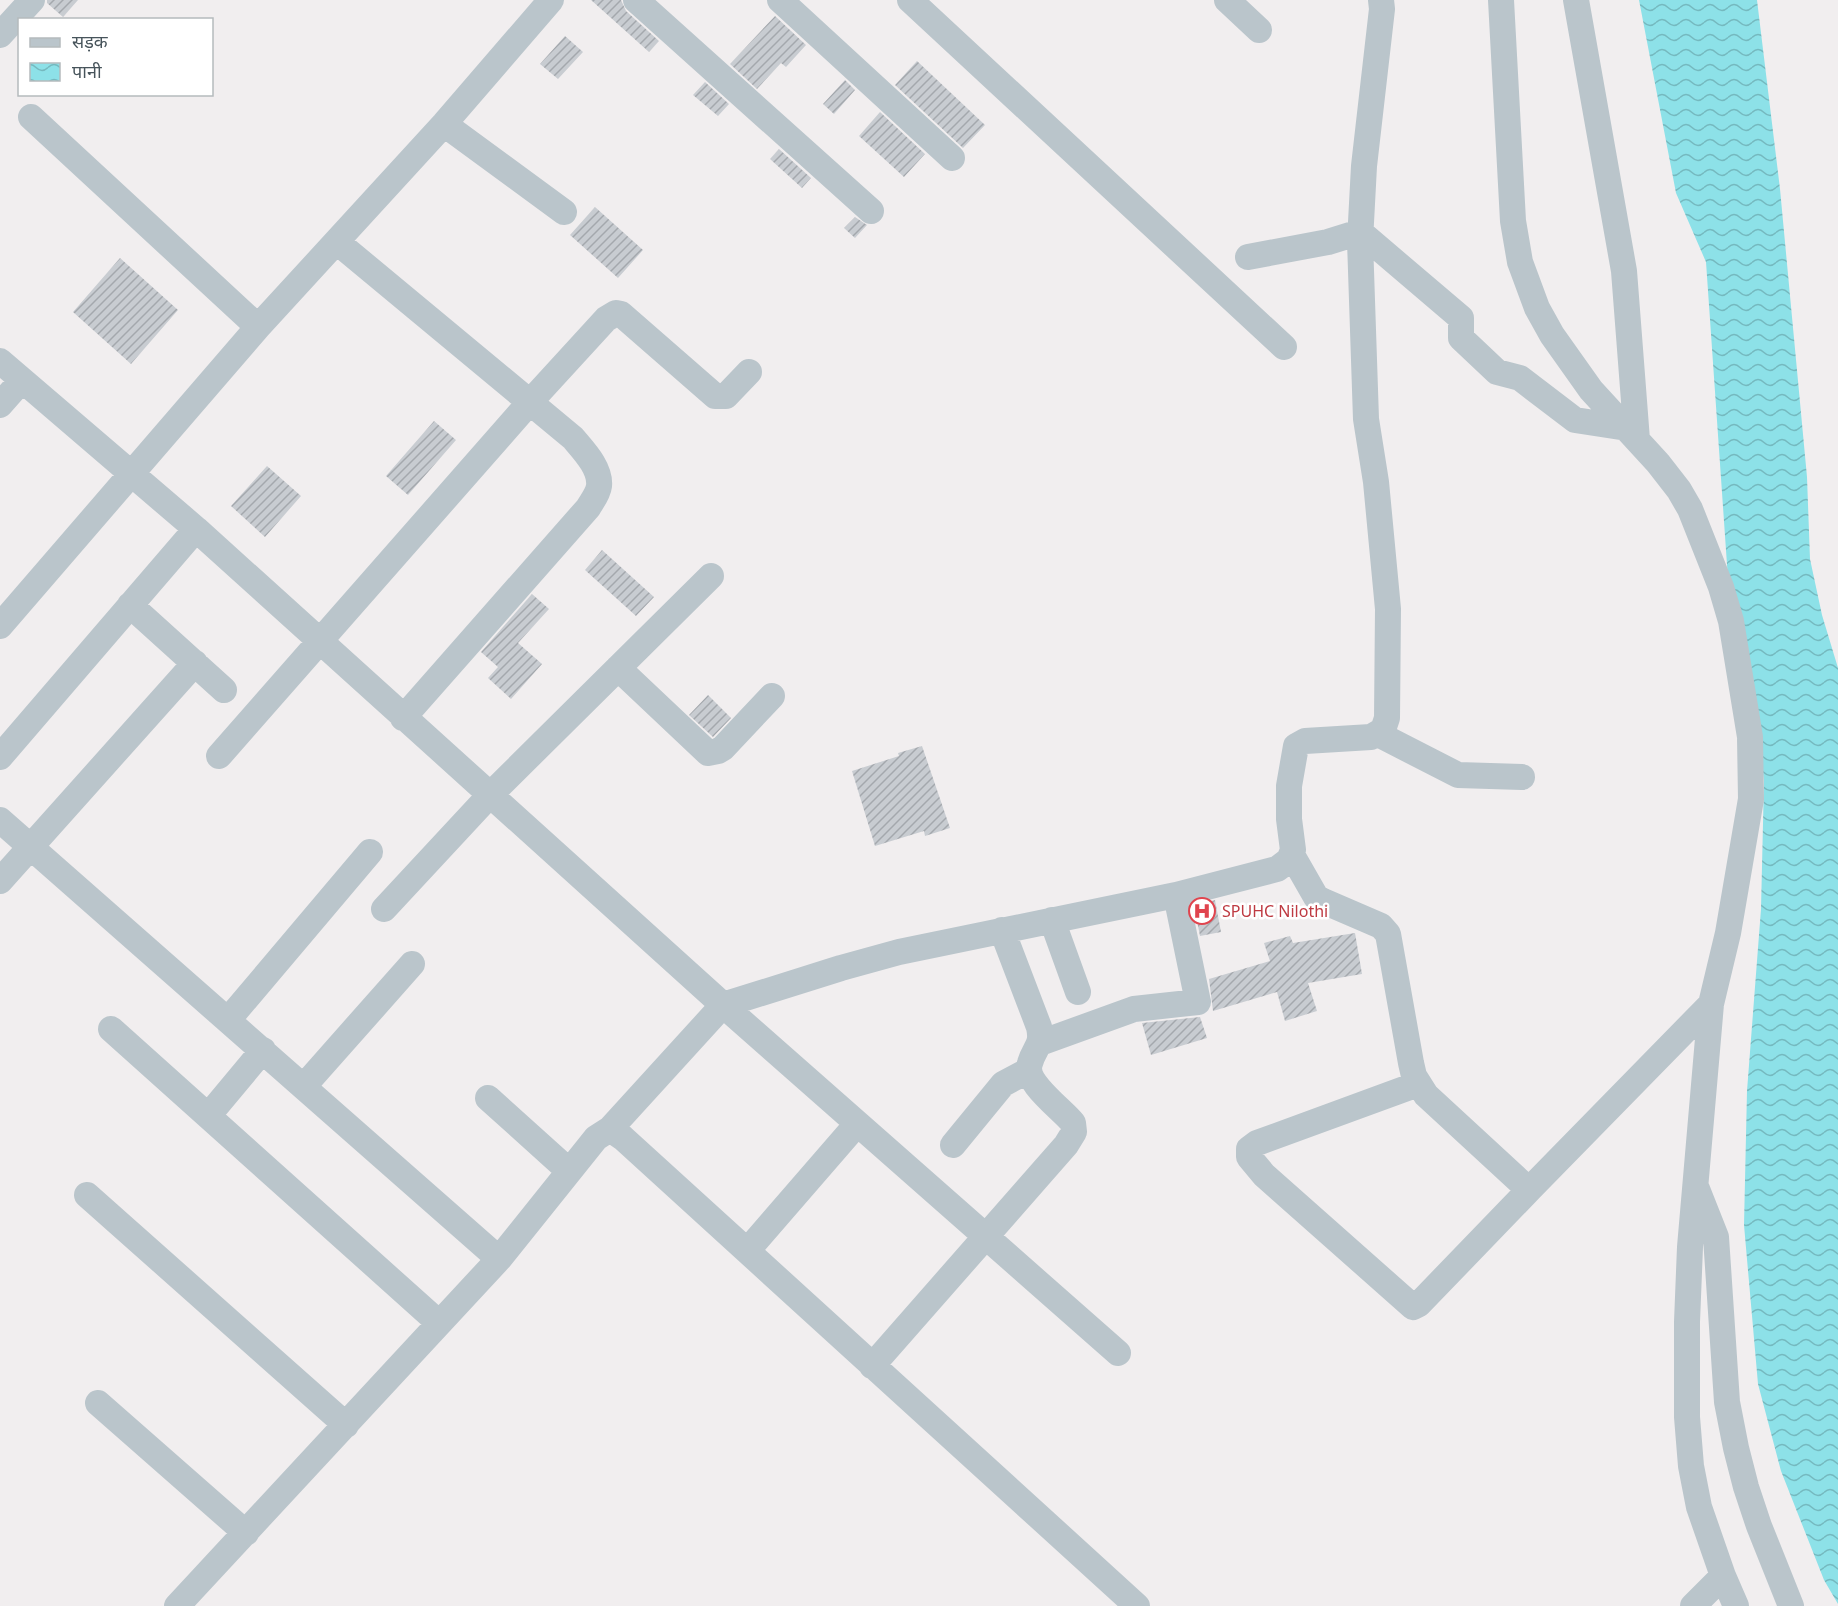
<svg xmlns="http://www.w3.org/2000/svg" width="1838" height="1606" font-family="'Noto Sans','Noto Sans Devanagari',sans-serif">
<defs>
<pattern id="water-waves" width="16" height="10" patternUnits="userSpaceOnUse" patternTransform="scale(1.5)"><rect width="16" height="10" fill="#8de1e8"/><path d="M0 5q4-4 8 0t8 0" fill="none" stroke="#75b9bf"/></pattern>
<pattern id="building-hatch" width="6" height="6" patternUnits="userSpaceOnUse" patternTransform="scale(1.5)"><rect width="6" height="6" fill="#c8ccd1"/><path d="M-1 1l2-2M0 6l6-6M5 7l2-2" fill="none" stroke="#a4a8ad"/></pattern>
</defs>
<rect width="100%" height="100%" fill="#f1eeef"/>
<!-- water -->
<path fill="url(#water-waves)" d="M1639,0H1757L1780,189L1807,477L1810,559L1822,615L1838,668V1604L1824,1580L1781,1471L1758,1384L1744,1225L1747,1091L1761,909L1764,781L1752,685L1728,579L1706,262L1676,193Z"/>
<!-- building -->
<path fill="url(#building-hatch)" d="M47,0H78L63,17L47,3Z
M591,0H621L626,11L659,41L649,52Z
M775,16L806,45L786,67L781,63L757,89L730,64Z
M565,36L583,52L558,79L540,64Z
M917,61L985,125L963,148L895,85Z
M845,80L855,90L834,114L823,104Z
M705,82L729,104L718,116L693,95Z
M880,112L925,154L904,177L859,136Z
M779,149L811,178L802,188L770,159Z
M595,207L643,250L618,278L570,235Z
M855,217L867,225L855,238L844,228Z
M120,258L178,310L131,364L73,312Z
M434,421L456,440L408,495L386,476Z
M267,466L301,496L265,537L231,506Z
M602,550L654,597L636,616L585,570Z
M532,594L549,609L518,643L542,664L511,699L488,678L498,667L481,652Z
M708,695L731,718L713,737L689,715Z
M922,746L950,828L925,836L924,831L875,846L852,771L899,756L898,753Z
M1215,900L1221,932L1200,936L1194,906Z
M1355,933L1362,974L1308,983L1317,1011L1285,1021L1277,992L1213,1011L1209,979L1270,961L1264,943L1290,936L1293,943Z
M1200,1017L1207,1038L1151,1055L1142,1023Z"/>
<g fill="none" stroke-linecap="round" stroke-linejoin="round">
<!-- minor -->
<path stroke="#bac5cb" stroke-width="26" d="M636,0L871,211
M780,0L952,158
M910,0L1284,347
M1227,0L1259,30
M1501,0L1513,221L1520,262L1537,308L1552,335L1591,390L1658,463L1679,490L1690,509L1721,587L1731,621L1750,737L1751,799L1728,933L1711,1004L1690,1247L1687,1322V1417L1691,1466L1699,1507L1723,1576L1736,1606
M1576,0L1624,271L1637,440
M0,35L32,0
M31,117L258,327
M444,124L564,212
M337,242L573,438C583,450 601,468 599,486C598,494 592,501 588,508L403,718
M1248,257L1328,242L1360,232L1461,318V338L1497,372L1520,378L1575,420L1627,428
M0,361L196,529L723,1005L1118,1353
M0,405L22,380
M130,605L224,690
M0,626L258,327L444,124L551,0
M618,668L708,753L718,751L723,748L772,696
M1378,734L1458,775L1522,777
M219,756L530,402L606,319L616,313L621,314L715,396H726L749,372
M0,757L196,529
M0,820L499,1259
M1292,855L1316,897L1323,901L1381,926L1388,934L1411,1063L1414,1076L1426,1095L1529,1190L1711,1004
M0,881L195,663
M384,909L489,796L711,576
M1052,920L1078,992
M228,1020L370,852
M111,1029L439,1323
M1040,1043L1134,1009L1198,1002L1176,895
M1418,1084L1257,1143L1249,1149V1157L1264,1175L1413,1307L1419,1304L1529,1190
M304,1086L412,964
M488,1098L569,1171
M208,1116L263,1050
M610,1129L723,1005L841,968L899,952L1176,895L1277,869L1289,860L1293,850L1289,819V786L1296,746L1305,741L1371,737L1383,730L1387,718L1388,609L1376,482L1366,419L1360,241L1364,166L1382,9L1381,0
M953,1145L1003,1084L1029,1070
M1697,1189L1716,1237L1727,1402L1736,1448L1746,1487L1759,1526L1791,1606
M87,1195L346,1425
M747,1251L857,1124
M872,1366L1066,1145L1074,1132L1073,1123C1062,1109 1023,1082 1030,1063C1035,1046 1043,1046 1039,1027L1002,930
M98,1403L246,1533
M177,1606L499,1259L596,1138L610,1129L623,1138L1137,1606
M1693,1606L1723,1576"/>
</g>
<!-- icons -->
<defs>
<symbol id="hospital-ring" viewBox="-11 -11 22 22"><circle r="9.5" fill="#fff" stroke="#e0444e" stroke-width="1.5"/><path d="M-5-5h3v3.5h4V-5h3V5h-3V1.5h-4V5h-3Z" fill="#e0444e"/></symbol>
</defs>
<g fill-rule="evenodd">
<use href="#hospital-ring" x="1187" y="896" width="30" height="30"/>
</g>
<g text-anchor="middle" stroke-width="5" stroke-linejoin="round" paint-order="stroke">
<!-- health labels -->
<g font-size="16" fill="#be3a42" stroke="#fff" text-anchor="start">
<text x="1222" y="917">SPUHC Nilothi</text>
</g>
</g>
<!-- legend -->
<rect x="18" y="18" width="195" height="78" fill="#ffffff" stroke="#b5bbbd" stroke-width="1.5"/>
<rect x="30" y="38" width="30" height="9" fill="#bac5cb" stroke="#b5bbbd" stroke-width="1.5"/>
<text x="72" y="48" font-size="18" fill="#47545b">सड़क</text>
<rect x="30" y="63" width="30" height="18" fill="url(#water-waves)" stroke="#b5bbbd" stroke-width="1.5"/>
<text x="72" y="78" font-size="18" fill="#47545b">पानी</text>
</svg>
